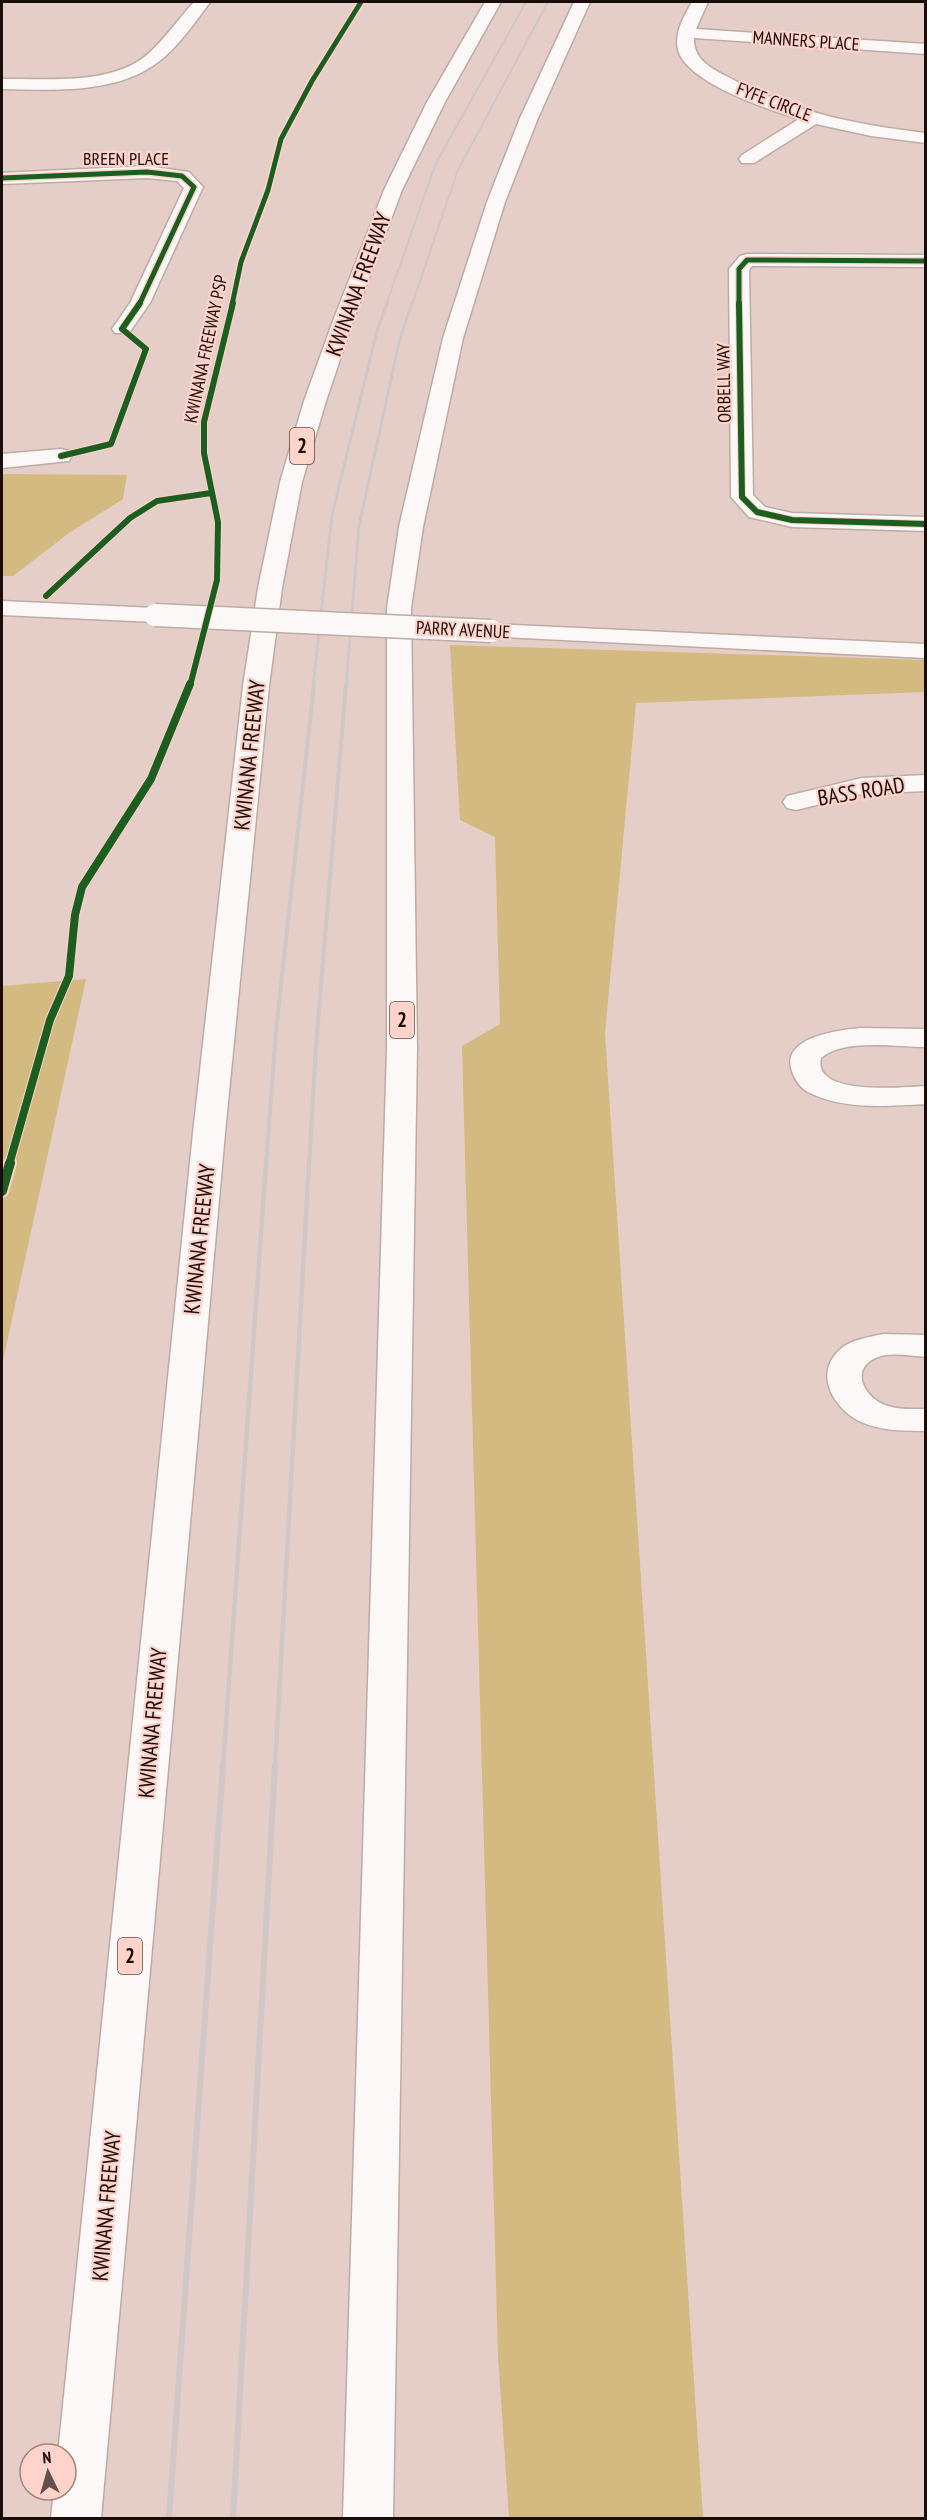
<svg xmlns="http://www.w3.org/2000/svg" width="927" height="2520" font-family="'PT Sans Narrow',sans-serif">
<rect width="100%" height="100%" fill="#e5cec8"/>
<!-- green -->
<path fill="#d3ba80" d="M2,474L127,475L123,499L69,533L13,576H2Z
M450,645L925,660V692L636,703L605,1033L703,2518H509L498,2356L462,1046L500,1024L495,837L460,820Z
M86,979L2,1365V986Z"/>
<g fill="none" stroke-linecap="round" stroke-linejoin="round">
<defs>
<path id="street" d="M194,2H210C194,24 174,53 151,67C109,94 49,90 2,89V79C49,78 111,86 148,54C166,38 178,19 194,2Z
M692,2H708L696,29L926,44V54L694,38C693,61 714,70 732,79C792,112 858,125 926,133V143L871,136L816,124L754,163H742L739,159L742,155L799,119C769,110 687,83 678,50C674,33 684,16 692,2Z
M147,166L189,172L203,187L150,303L129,333H115L112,329L130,303L184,188L177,181L147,178L2,184V173Z
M747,254L926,255V267L752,266L749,270L753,495L765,507L792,513L926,517V531L792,527L749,517L731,497L729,269L740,256Z
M61,449L69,451L72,456L69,461L2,468V454Z
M926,775V791L862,794L796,810L787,808L783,802L787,796L862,778Z
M860,1028L926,1029V1047C897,1047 844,1038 821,1058C812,1097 904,1087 926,1086V1104C888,1106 847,1110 812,1094C802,1090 795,1081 792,1071C780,1037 839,1030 860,1028Z
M883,1334L926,1335V1357C911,1356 892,1352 878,1357C848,1368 864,1399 888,1406C899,1410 914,1409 926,1409V1431C904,1431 881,1431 861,1422C832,1408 812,1371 843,1347C854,1339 870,1337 883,1334Z"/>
<path id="secondary" d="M2,601L155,608L164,610L167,615L164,620L155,622L2,615Z
M491,624L926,644V658L482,636L479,631L482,626Z"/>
<path id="highway" d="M485,2H501L445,102L402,190L353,321L326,401L302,482L282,588L269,686L225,1133L101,2518H51L54,2490H66V2454H58L193,1133L243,686L258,588L280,482L304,401L333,321L384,190L427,102Z
M574,2H590L538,118L505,202L463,338L423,527L411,608L417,1048L393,2518H343L387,1048V608L399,527L443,338L487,202L520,118Z"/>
</defs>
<!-- street casing -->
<use href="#street" stroke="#bdaba6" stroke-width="3"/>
<!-- secondary casing -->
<use href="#secondary" stroke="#bdaba6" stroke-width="3"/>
<!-- highway casing -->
<use href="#highway" stroke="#bdaba6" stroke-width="3"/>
<!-- street -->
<use href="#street" fill="#fbf8f7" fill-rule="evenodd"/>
<!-- secondary -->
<use href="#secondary" fill="#fbf8f7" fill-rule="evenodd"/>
<!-- highway -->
<use href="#highway" fill="#fbf8f7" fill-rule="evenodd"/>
<!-- rail-far4 -->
<path stroke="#cfc8c7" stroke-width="2" d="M386,305L436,163L526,2
M412,305L458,170L548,2"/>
<!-- rail-far3 -->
<path stroke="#cfc8c7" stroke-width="3" d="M313,686L332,515L377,331L387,303
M346,686L359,526L400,338L412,303"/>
<!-- rail-far2 -->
<path stroke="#cfc8c7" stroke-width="4" d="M266,1165L276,1031L314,684
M309,1165L316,1046L346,684"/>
<!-- rail-far1 -->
<path stroke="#cfc8c7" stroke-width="4.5" d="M223,1766L266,1163
M275,1766L309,1163"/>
<!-- rail -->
<path stroke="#cfc8c7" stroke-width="6" d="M169,2518L223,1765
M233,2518L275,1765"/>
<defs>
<path id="secondary-bridge" d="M155,615L491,631"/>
</defs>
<!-- secondary-bridge casing -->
<use href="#secondary-bridge" stroke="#bdaba6" stroke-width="25" stroke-linecap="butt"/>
<!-- secondary-bridge -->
<use href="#secondary-bridge" stroke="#fbf8f7" stroke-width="22"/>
<defs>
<path id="cycleway-far3" d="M2,178L147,172L182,176L194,187L139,305
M232,305L241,262L268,190L281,139L312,81L361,2
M739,305V269L747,260L926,261"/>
<path id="cycleway-far2" d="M739,303L742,497L757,512L792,520L926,524
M61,456L111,444L146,349L122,329L140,303
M46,596L130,518L157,501L211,493
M190,686L217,580L218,522L204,453V422L233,303"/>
<path id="cycleway-far1" d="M9,1165L50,1020L69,976L75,915L82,887L151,779L190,684"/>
<path id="cycleway" d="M2,1191L10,1163"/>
</defs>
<!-- cycleway-far3 casing -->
<use href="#cycleway-far3" stroke="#fed3c9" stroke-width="8"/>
<!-- cycleway-far2 casing -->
<use href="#cycleway-far2" stroke="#fed3c9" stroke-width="8"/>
<!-- cycleway-far1 casing -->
<use href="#cycleway-far1" stroke="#fed3c9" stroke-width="10"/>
<!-- cycleway casing -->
<use href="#cycleway" stroke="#fed3c9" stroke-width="14"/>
<!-- cycleway-far3 -->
<use href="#cycleway-far3" stroke="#1b5e20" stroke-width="5"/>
<!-- cycleway-far2 -->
<use href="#cycleway-far2" stroke="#1b5e20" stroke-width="6"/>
<!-- cycleway-far1 -->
<use href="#cycleway-far1" stroke="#1b5e20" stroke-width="8"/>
<!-- cycleway -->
<use href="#cycleway" stroke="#1b5e20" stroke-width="10"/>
</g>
<g text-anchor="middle" stroke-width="4.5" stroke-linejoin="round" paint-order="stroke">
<!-- far-street labels -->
<g font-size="18" fill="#1a0c09" stroke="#fed3c9">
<text transform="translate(806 41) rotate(4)" y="6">MANNERS PLACE</text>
<text transform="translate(774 102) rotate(21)" y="6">FYFE CIRCLE</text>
<text x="126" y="165">BREEN PLACE</text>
<text transform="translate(206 349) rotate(-78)" y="6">KWINANA FREEWAY PSP</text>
<text transform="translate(724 383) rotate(-91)" y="6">ORBELL WAY</text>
<text transform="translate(463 630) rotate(3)" y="6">PARRY AVENUE</text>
</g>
<!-- shield labels -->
<g fill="#fed3c9" stroke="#5e4843" stroke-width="1.5">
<rect x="290" y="428" width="24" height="36" rx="4.5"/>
<rect x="390" y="1002" width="24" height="36" rx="4.5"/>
<rect x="118" y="1938" width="24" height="36" rx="4.5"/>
</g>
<g font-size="21" font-weight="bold" fill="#1a0c09">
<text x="302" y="453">2</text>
<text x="402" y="1027">2</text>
<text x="130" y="1963">2</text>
</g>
<!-- street labels -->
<g font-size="22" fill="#1a0c09" stroke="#fed3c9">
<text transform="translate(358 284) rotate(-70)" y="8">KWINANA FREEWAY</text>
<text transform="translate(249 755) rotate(-84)" y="8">KWINANA FREEWAY</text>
<text transform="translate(861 791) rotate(-9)" y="8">BASS ROAD</text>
<text transform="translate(199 1239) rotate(-84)" y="8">KWINANA FREEWAY</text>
<text transform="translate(152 1723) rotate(-85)" y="8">KWINANA FREEWAY</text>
<text transform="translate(106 2206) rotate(-85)" y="8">KWINANA FREEWAY</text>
</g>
</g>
<!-- border -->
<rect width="927" height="2520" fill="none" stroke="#1a0c09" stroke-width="6"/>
<!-- north arrow -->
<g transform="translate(48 2472) rotate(355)"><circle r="28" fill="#fed3c9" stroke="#a3837c" stroke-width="1.5"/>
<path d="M0-4.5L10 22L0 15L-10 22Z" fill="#61504c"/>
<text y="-9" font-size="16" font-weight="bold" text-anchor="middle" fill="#1a0c09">N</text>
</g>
</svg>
